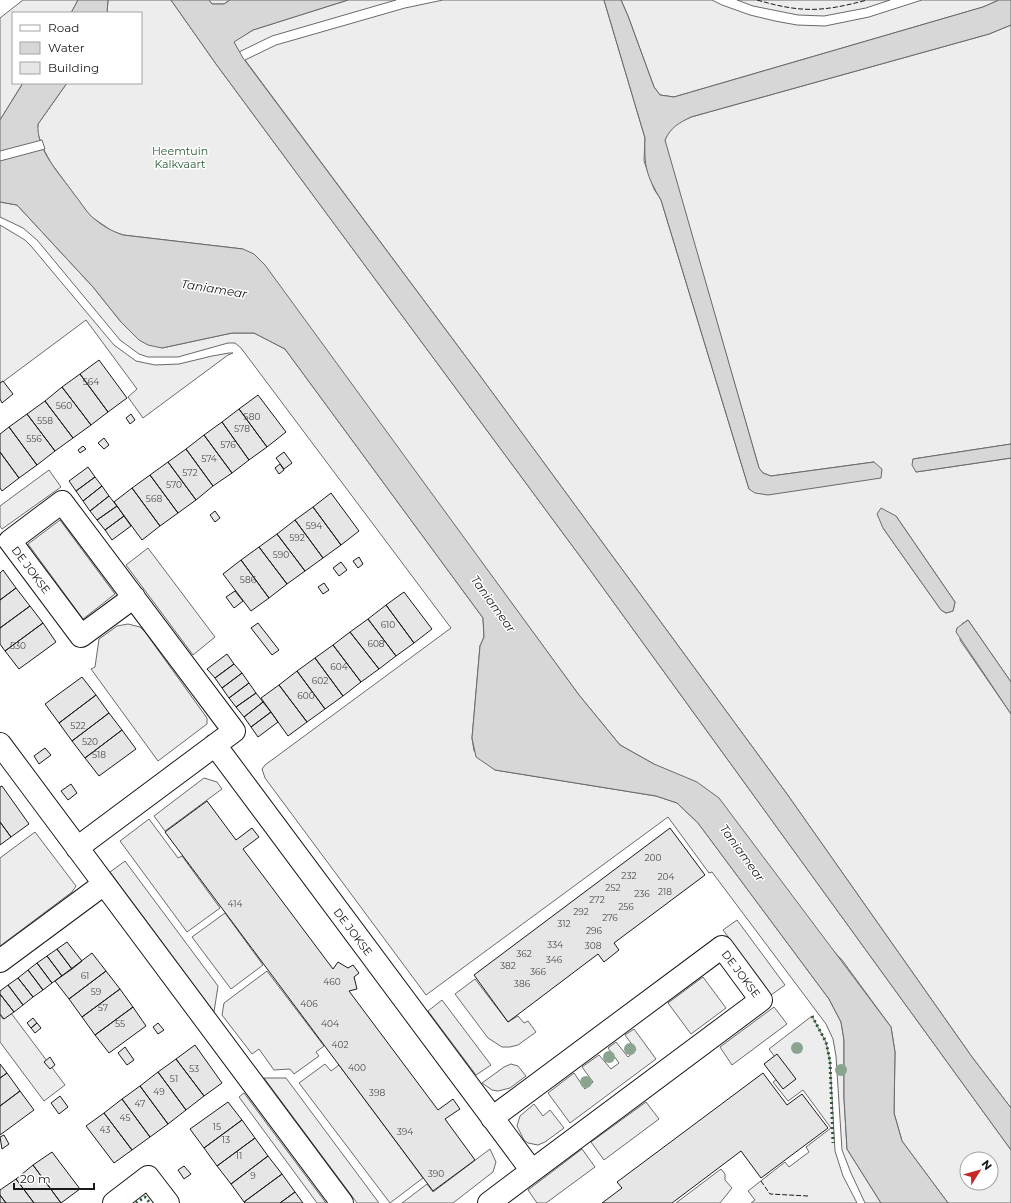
<svg xmlns="http://www.w3.org/2000/svg" width="1011" height="1203" font-family="Montserrat,sans-serif">
<rect width="100%" height="100%" fill="#fff"/>
<!-- built -->
<path fill="#ededed" stroke="#6a6a6a" fill-rule="evenodd" d="M23,0H78L71,13H13V83H23L0,120V18Z
M108,0H171L216,64L585,563L1011,1150V1203H948L902,1141L894,1113L895,1052L891,1027L842,960L654,764L620,745L579,695L416,473L243,249L123,235L112,231L90,216L51,163L44,150L37,132L38,124L67,83H141V13H107ZM967,1159H991V1183H967Z
M209,0H230L224,4H212Z
M348,0H396L272,36L239,52L233,42L253,30Z
M443,0H604L645,138L644,161L654,189L661,200L749,489L874,462L771,476L763,473L759,468L666,148L665,140L669,131L678,123L691,117L989,34L1011,25V444L913,459L916,472L1011,458V682L968,620L962,624L960,640L1011,714V1108L972,1057L787,794L478,373L245,60L276,45L405,8ZM896,516L955,602L953,611L946,613L941,610L883,528Z
M621,0H712L722,5L750,15L775,21L797,25L825,26L869,17L922,0H999L983,7L674,97L660,95L654,87L628,16Z
M737,0H890L866,8L824,16L798,15L753,6Z
M0,202L17,205L93,287L121,322L162,348L232,333H254L285,349L483,618L484,637L480,646L472,738L474,751L495,770L656,796L677,803L698,823L829,999L841,1022L844,1040V1098L847,1149L881,1203H865L851,1173L842,1150L836,1056L833,1039L826,1024L712,872L709,873L668,817L426,995L265,778L262,769L265,765L451,628L241,348L235,343H228L178,357H148L139,354L120,340L37,240L23,228L0,217Z
M0,225L25,240L31,246L114,345L136,361L155,365L179,364L212,356L229,353H233L228,355L143,418L128,397L137,389L86,320L0,384Z
M49,470L61,487L2,529L0,526V506Z
M60,520L115,594L83,619L28,544Z
M148,548L215,637L193,655L126,565Z
M128,624L140,627L145,632L207,718V724L158,761L91,669L95,667L99,639L117,626Z
M204,778L217,782L222,789L165,831L154,816Z
M149,819L178,858L182,856L220,908L187,932L120,841Z
M35,832L76,886L72,892L0,946V858Z
M125,861L218,986L214,1012L110,872Z
M225,913L263,965L231,989L192,937Z
M737,920L785,985L771,995L723,930Z
M267,971L324,1046L316,1052L319,1056L294,1074L290,1069L274,1070L259,1049L252,1054L222,1015L224,1003Z
M703,977L726,1008L691,1034L668,1003Z
M475,979L508,1022L518,1016L524,1023L528,1021L536,1032L518,1045L510,1047H502L488,1038L455,994Z
M442,1000L491,1065L476,1075L428,1011Z
M774,1007L787,1024L732,1065L720,1047Z
M11,1013L65,1085L44,1101L0,1042V1015L3,1019Z
M812,1016L826,1042L830,1061L835,1151L843,1176L857,1203H751L755,1200L748,1191L785,1162L789,1167L809,1152L806,1147L831,1128L803,1090L788,1101L773,1082L786,1072L769,1049Z
M634,1029L656,1059L570,1123L548,1093L574,1073L585,1089L593,1082L582,1067L599,1055L611,1069L619,1063L608,1048L616,1042L628,1057L636,1050L625,1035Z
M325,1064L331,1071L339,1065L423,1178L390,1203L299,1083Z
M511,1064L518,1066L526,1076L510,1088L498,1091L492,1090L482,1083L504,1067Z
M264,1078H286L379,1203H357Z
M244,1093L326,1203H317L239,1097Z
M646,1102L659,1119L604,1160L591,1142Z
M534,1104L543,1116L550,1110L564,1128L545,1142L538,1145L528,1143L524,1140L517,1126L520,1116Z
M490,1149L496,1162L493,1172L453,1203H402L427,1184L433,1192Z
M582,1149L595,1167L546,1203H537L528,1190Z
M721,1169L725,1174V1180L732,1188L720,1203H676Z"/>
<!-- water -->
<path fill="#d7d7d7" stroke="#6a6a6a" d="M78,0H108L107,13H71Z
M171,0H209L212,4H224L230,0H348L253,30L234,42L243,58L478,373L787,794L972,1057L1011,1108V1150L585,563L216,64Z
M604,0H621L628,16L654,87L660,95L674,97L983,7L999,0H1011V25L989,34L691,117C679,123 671,127 665,140L759,468L763,473L771,476L874,462L882,469L881,478L768,495L755,493L749,489L661,200C646,175 644,166 645,138Z
M23,83H67L38,124C36,150 60,174 74,194C80,201 85,210 91,216C101,225 111,231 123,235L243,249L254,254L265,265L579,695L620,745L654,764L697,782L719,798L891,1027L895,1052L894,1113L902,1141L948,1203H881L847,1149L844,1098V1040L841,1022L829,999L698,823L677,803L656,796L495,770L476,757L472,738L480,646L484,637L483,618L285,349L254,333H232L162,348L148,345L139,340L121,322L93,287L17,205L0,202V120Z
M1011,444V458L916,472L912,465L913,459Z
M881,508L896,516L955,602L953,611L946,613L941,610L883,528L877,514Z
M968,620L1011,682V714L956,632L957,628Z"/>
<!-- pier -->
<path fill="#fff" stroke="#6a6a6a" d="M42,140L45,149L0,161V151Z"/>
<!-- building -->
<path fill="#e6e6e6" stroke="#1a1a1a" d="M99,360L127,398L108,412L80,374Z
M80,374L108,412L91,425L62,387Z
M3,381L13,394L2,403L0,399V383Z
M62,387L91,425L73,438L45,401Z
M258,395L286,432L267,447L239,409Z
M45,401L73,438L55,451L27,414Z
M239,409L267,447L249,460L222,422Z
M27,414L55,451L37,465L9,427Z
M131,414L135,420L130,424L126,418Z
M222,422L249,460L232,473L204,435Z
M9,427L37,465L19,478L0,452V434Z
M204,435L232,473L213,486L186,449Z
M104,438L109,445L104,449L98,443Z
M83,446L86,449L80,453L78,450Z
M186,449L213,486L196,500L168,462Z
M0,452L19,478L2,491L0,488Z
M284,452L292,463L284,469L276,458Z
M168,462L196,500L178,513L150,475Z
M280,464L284,470L279,474L275,468Z
M88,467L95,477L76,491L69,481Z
M150,475L178,513L160,526L132,488Z
M95,477L102,486L83,501L76,491Z
M102,486L109,496L90,511L83,501Z
M132,488L160,526L142,540L114,502Z
M331,493L359,531L341,545L313,507Z
M109,496L117,506L97,520L90,511Z
M117,506L124,516L105,530L97,520Z
M313,507L341,545L323,558L295,520Z
M215,511L220,518L215,522L210,515Z
M124,516L131,526L112,540L105,530Z
M295,520L323,558L305,571L277,534Z
M277,534L305,571L287,584L259,547Z
M259,547L287,584L269,598L241,560Z
M359,557L363,564L358,568L353,561Z
M241,560L269,598L251,611L223,574Z
M341,562L347,570L339,576L333,568Z
M3,570L16,588L0,600V573Z
M324,583L329,590L323,594L318,587Z
M16,588L30,606L0,628V600Z
M235,591L243,601L234,608L226,597Z
M404,592L432,629L414,643L386,605Z
M386,605L414,643L396,656L368,619Z
M30,606L43,623L5,651L0,644V628Z
M368,619L396,656L379,669L350,632Z
M43,623L56,642L19,669L5,651Z
M258,623L279,650L272,655L251,628Z
M350,632L379,669L361,682L333,645Z
M333,645L361,682L343,696L315,658Z
M227,654L234,664L215,678L207,669Z
M315,658L343,696L325,709L297,671Z
M234,664L242,673L222,688L215,678Z
M297,671L325,709L307,722L279,685Z
M242,673L249,683L229,698L222,688Z
M82,677L96,695L59,723L45,704Z
M249,683L256,693L236,707L229,698Z
M279,685L307,722L288,736L261,698Z
M256,693L263,702L244,717L236,707Z
M96,695L109,713L72,741L59,723Z
M263,702L271,712L251,727L244,717Z
M271,712L278,722L258,737L251,727Z
M109,713L122,730L85,758L72,741Z
M122,730L136,749L99,776L85,758Z
M45,748L51,755L39,764L34,756Z
M71,784L77,793L68,800L61,791Z
M2,786L29,824L11,837L0,822V787Z
M207,801L236,840L252,828L259,837L243,849L333,969L338,962L348,968L353,965L359,973L354,977L357,989L349,991L438,1110L453,1099L460,1109L445,1119L475,1160L433,1191L165,832Z
M0,822L11,837L0,845Z
M670,828L705,875L614,943L619,950L604,962L598,954L508,1022L474,975Z
M67,942L82,961L72,969L57,949Z
M57,949L72,969L62,976L47,956Z
M92,953L106,971L69,999L55,981Z
M47,956L62,976L52,983L37,963Z
M37,963L52,983L43,990L28,970Z
M28,970L43,990L33,997L18,978Z
M106,971L120,989L82,1017L69,999Z
M18,978L33,997L23,1005L8,985Z
M8,985L23,1005L14,1012L0,994V991Z
M120,989L133,1007L95,1035L82,1017Z
M0,994L14,1012L4,1019L0,1014Z
M133,1007L146,1026L109,1053L95,1035Z
M33,1018L37,1023L31,1028L27,1023Z
M37,1023L41,1028L35,1033L31,1028Z
M158,1023L164,1030L158,1034L153,1027Z
M195,1045L222,1083L204,1096L176,1059Z
M125,1047L134,1060L127,1065L118,1053Z
M777,1054L796,1079L783,1089L764,1064Z
M50,1057L55,1065L50,1069L44,1062Z
M176,1059L204,1096L186,1110L158,1072Z
M0,1064L7,1073L0,1078Z
M158,1072L186,1110L168,1124L140,1086Z
M7,1073L20,1091L0,1106V1078Z
M763,1073L787,1105L802,1094L828,1128L761,1178L741,1151L672,1203H602L622,1188L617,1182Z
M140,1086L168,1124L150,1137L122,1099Z
M20,1091L34,1110L0,1135V1106Z
M60,1096L68,1107L59,1114L51,1103Z
M122,1099L150,1137L132,1150L104,1113Z
M228,1102L242,1120L204,1148L190,1129Z
M104,1113L132,1150L114,1163L86,1126Z
M242,1120L255,1138L217,1166L204,1148Z
M4,1135L9,1144L2,1149L0,1137Z
M255,1138L268,1156L231,1184L217,1166Z
M52,1152L80,1189L61,1203L33,1165Z
M268,1156L282,1174L244,1202L231,1184Z
M33,1165L61,1203H34L16,1179Z
M184,1166L191,1174L184,1179L178,1170Z
M282,1174L295,1192L280,1203H245L244,1202Z
M16,1179L34,1203H6L0,1195V1190Z
M295,1192L303,1203H280Z
M0,1195L6,1203H0Z"/>
<g fill="none" stroke-linecap="round" stroke-linejoin="round">
<defs>
<path id="minor" d="M0,744L342,1203
M215,745L532,1171
M77,848L234,731L62,502L10,541L81,636L134,597
M0,961L104,884
M114,1203L148,1177L168,1203
M489,1203L761,1000L722,947L492,1118"/>
</defs>
<!-- minor casing -->
<use href="#minor" stroke="#1a1a1a" stroke-width="24"/>
<!-- minor -->
<use href="#minor" stroke="#fff" stroke-width="22"/>
<!-- hedge -->
<path stroke="#2b5a34" stroke-width="3" stroke-dasharray="2 3" stroke-linecap="butt" d="M812,1016L826,1042L830,1061L833,1143
M136,1203L145,1197L150,1203"/>
<!-- fence -->
<path stroke="#1a1a1a" stroke-width="1" stroke-dasharray="5 2" stroke-linecap="butt" d="M757,0C802,13 822,12 867,0
M761,1181L770,1194L808,1196"/>
</g>
<!-- trees -->
<g fill="#8aa48f">
<circle cx="797" cy="1048" r="6"/>
<circle cx="630" cy="1049" r="6"/>
<circle cx="609" cy="1057" r="6"/>
<circle cx="841" cy="1070" r="6"/>
<circle cx="586" cy="1082" r="6"/>
</g>
<g text-anchor="middle" stroke-width="3" stroke-linejoin="round" paint-order="stroke">
<!-- number labels -->
<g font-size="9" fill="#4d4d4d">
<text x="91" y="385">564</text>
<text x="64" y="409">560</text>
<text x="252" y="420">580</text>
<text x="45" y="424">558</text>
<text x="242" y="432">578</text>
<text x="34" y="442">556</text>
<text x="228" y="448">576</text>
<text x="209" y="462">574</text>
<text x="190" y="476">572</text>
<text x="174" y="488">570</text>
<text x="154" y="502">568</text>
<text x="314" y="529">594</text>
<text x="297" y="541">592</text>
<text x="281" y="558">590</text>
<text x="248" y="583">586</text>
<text x="388" y="628">610</text>
<text x="376" y="647">608</text>
<text x="18" y="649">530</text>
<text x="339" y="670">604</text>
<text x="320" y="684">602</text>
<text x="306" y="699">600</text>
<text x="78" y="729">522</text>
<text x="90" y="745">520</text>
<text x="99" y="758">518</text>
<text x="653" y="861">200</text>
<text x="629" y="879">232</text>
<text x="666" y="880">204</text>
<text x="613" y="891">252</text>
<text x="665" y="895">218</text>
<text x="642" y="897">236</text>
<text x="597" y="903">272</text>
<text x="235" y="907">414</text>
<text x="626" y="910">256</text>
<text x="581" y="915">292</text>
<text x="610" y="921">276</text>
<text x="564" y="927">312</text>
<text x="594" y="934">296</text>
<text x="555" y="948">334</text>
<text x="593" y="949">308</text>
<text x="524" y="957">362</text>
<text x="554" y="963">346</text>
<text x="508" y="969">382</text>
<text x="538" y="975">366</text>
<text x="85" y="979">61</text>
<text x="332" y="985">460</text>
<text x="522" y="987">386</text>
<text x="96" y="995">59</text>
<text x="309" y="1007">406</text>
<text x="103" y="1011">57</text>
<text x="120" y="1027">55</text>
<text x="330" y="1027">404</text>
<text x="340" y="1048">402</text>
<text x="357" y="1071">400</text>
<text x="194" y="1072">53</text>
<text x="174" y="1082">51</text>
<text x="159" y="1095">49</text>
<text x="377" y="1096">398</text>
<text x="140" y="1107">47</text>
<text x="125" y="1121">45</text>
<text x="217" y="1130">15</text>
<text x="105" y="1133">43</text>
<text x="405" y="1135">394</text>
<text x="226" y="1143">13</text>
<text x="239" y="1159">11</text>
<text x="436" y="1177">390</text>
<text x="253" y="1179">9</text>
</g>
<!-- park labels -->
<g font-size="11" fill="#2b5a34" stroke="#fff">
<text x="180" y="155">Heemtuin<tspan x="180" dy="13">Kalkvaart</tspan></text>
</g>
<!-- street labels -->
<g font-size="11" fill="#1a1a1a" stroke="#fff">
<text transform="translate(31 570) rotate(53)" y="4">DE JOKSE</text>
<text transform="translate(353 932) rotate(53)" y="4">DE JOKSE</text>
<text transform="translate(741 974) rotate(53)" y="4">DE JOKSE</text>
</g>
<!-- water labels -->
<g font-size="12" font-style="italic" fill="#1a1a1a" stroke="#fff">
<text transform="translate(214 289) rotate(9)" y="4">Taniamear</text>
<text transform="translate(493 604) rotate(54)" y="4">Taniamear</text>
<text transform="translate(742 853) rotate(54)" y="4">Taniamear</text>
</g>
</g>
<!-- legend -->
<rect x="12" y="12" width="130" height="72" fill="#ffffff" stroke="#a3a3a3"/>
<rect x="20" y="25" width="20" height="6" fill="#ffffff" stroke="#a3a3a3"/>
<text x="48" y="32" font-size="12" fill="#1a1a1a">Road</text>
<rect x="20" y="42" width="20" height="12" fill="#d7d7d7" stroke="#a3a3a3"/>
<text x="48" y="52" font-size="12" fill="#1a1a1a">Water</text>
<rect x="20" y="62" width="20" height="12" fill="#e6e6e6" stroke="#a3a3a3"/>
<text x="48" y="72" font-size="12" fill="#1a1a1a">Building</text>
<!-- north arrow -->
<g transform="translate(979 1171) rotate(53)"><circle r="19" fill="#ffffff" stroke="#a3a3a3"/>
<path d="M0-3L7 15L0 10L-7 15Z" fill="#c62828"/>
<text y="-6" font-size="11" font-weight="bold" text-anchor="middle" fill="#1a1a1a">N</text>
</g>
<!-- scale -->
<path d="M14 1183v6h80v-6" fill="none" stroke="#1a1a1a" stroke-width="2"/>
<text x="20" y="1183" font-size="12" fill="#1a1a1a" stroke="#ffffff" stroke-width="3" paint-order="stroke">20 m</text>
</svg>
